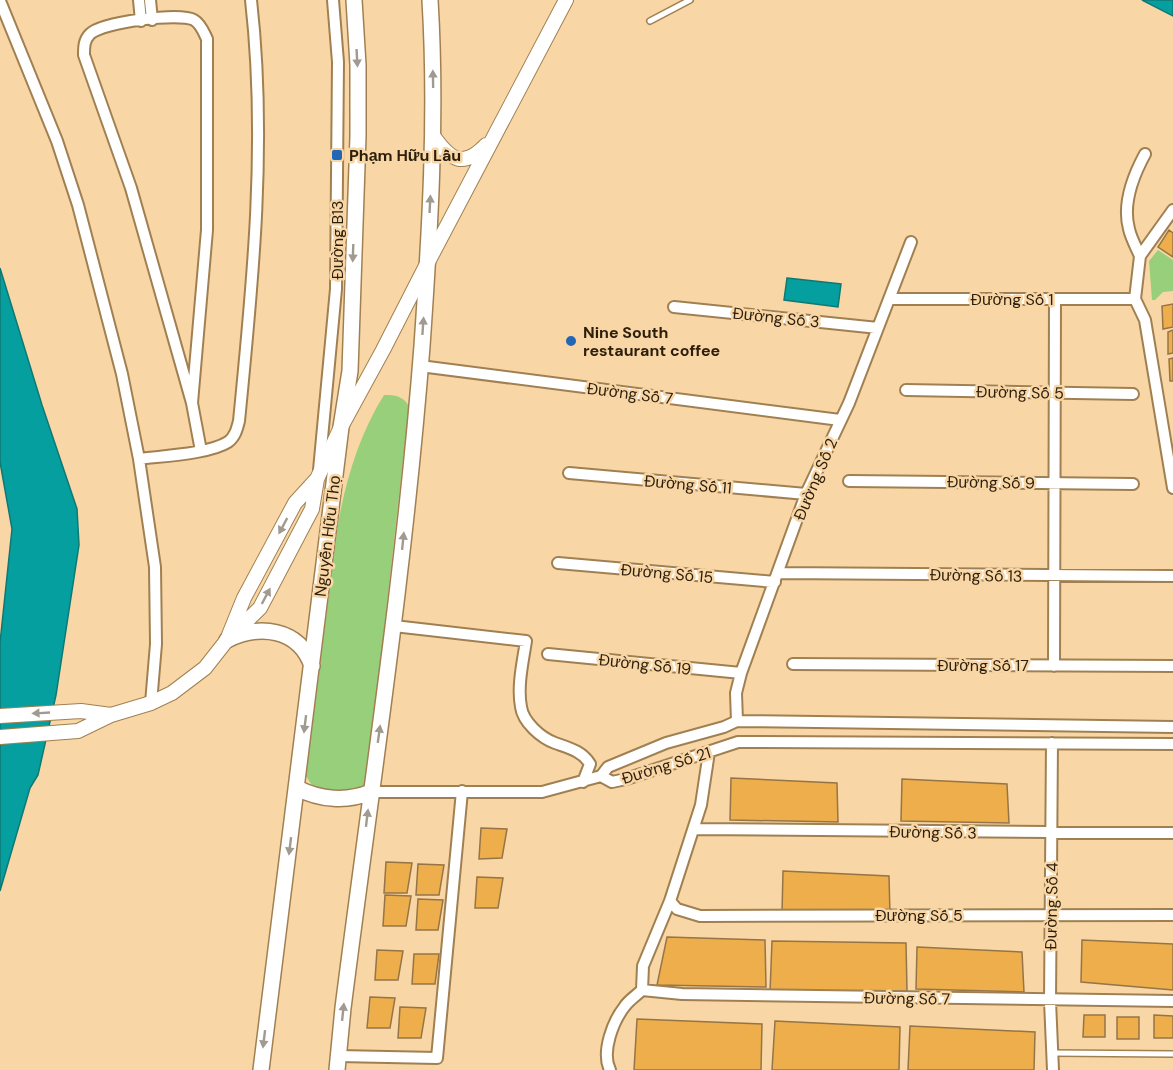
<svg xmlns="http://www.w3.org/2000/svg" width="1173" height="1070" font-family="'DM Sans',sans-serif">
<rect width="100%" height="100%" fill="#f9d6a5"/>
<!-- green -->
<path fill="#98cf7b" d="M1158,250L1173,260V291L1163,292L1155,300H1152L1149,261Z
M384,395C395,395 403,396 409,406L367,783L359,791H320L313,787L306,776L338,524C346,479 360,433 384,395Z"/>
<!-- water -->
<path fill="#059fa0" stroke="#107873" stroke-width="1.5" d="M1142,0H1173V16Z
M0,268L42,405L77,509L79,545L56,695L38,775L30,788L0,891V643L12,529L0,462Z
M787,278L841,284L838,307L784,300Z"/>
<!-- building -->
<path fill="#edae4b" stroke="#957547" stroke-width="1.5" d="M1169,230L1173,233V257L1158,247Z
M1173,304V327L1163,329L1162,306Z
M1173,330V353L1168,354V332Z
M1173,358V381H1170L1169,359Z
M731,778L837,783L838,822L730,820Z
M902,779L1007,784L1009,823L901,821Z
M481,828L507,829L502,858L479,859Z
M386,862L412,863L407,893H384Z
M418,864L444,865L439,895H416Z
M783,871L889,876L890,915L782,913Z
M477,877L503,878L498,908H475Z
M385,895L411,896L406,926H383Z
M418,899L443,900L438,930H416Z
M667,937L765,940L766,987L657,985Z
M1082,940L1173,944V990L1081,982Z
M772,941L906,943L907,991L770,992Z
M917,947L1022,952L1024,992L916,989Z
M377,950L403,951L398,980H375Z
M414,954H439L435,984H412Z
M370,997L395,998L390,1028H367Z
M400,1007L426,1008L421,1038H398Z
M1084,1015H1105V1037H1083Z
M1154,1015L1173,1016V1038H1154Z
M1117,1017H1139V1039H1117Z
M637,1019L762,1024L761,1070H634Z
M775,1021L900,1027L899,1070H772Z
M910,1026L1035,1032L1034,1070H908Z"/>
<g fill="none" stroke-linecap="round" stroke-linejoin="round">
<defs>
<path id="service" d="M650,21L690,0
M1052,1053L1173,1054"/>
<path id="minor" d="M139,0L141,21
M150,0L152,20
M0,1L57,141L78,205L122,374L139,459L155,567L156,644L151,703
M1140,256C1136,247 1131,238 1129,229C1122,203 1133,176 1145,154
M890,299H1135
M1135,299L1145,320L1173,488
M1135,299L1140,256L1173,210
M674,307L878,328
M420,366L840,420
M906,390L1133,394
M192,403L131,188L84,55C84,47 84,40 90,34C102,22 180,12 194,20C201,24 204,33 207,39V230L192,403L201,451
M139,459C162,456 209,454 228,442C235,437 237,429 239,421C253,281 267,140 251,0
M319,470L336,289L338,62L333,0
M569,473L806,494
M849,481L1133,484
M558,563L775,582
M779,573L1173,576
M394,626L526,641C523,661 517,686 521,707C523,722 541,738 555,743C569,748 582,751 590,764L583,782
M548,654L741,673
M793,664L1173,666
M1054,666L1055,299
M737,721L736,693L741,673L806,494L849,403L911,242
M1052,743L1050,1001L1053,1070
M601,776L608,767L666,743L724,727L737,721L1173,727
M601,776L612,782L626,779L738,742L1173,744
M371,792H542L601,776
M694,829L1173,833
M670,901L677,909L700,916L1173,915
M642,990L682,994L1173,1001
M338,1056L437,1058L462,791
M610,1070C601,1052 613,1021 625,1006C629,1000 637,995 642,990L643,966L670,901L701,805L709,752"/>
<path id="secondary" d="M434,137C451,161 464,168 486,145
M229,635L244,598L295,503L316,480
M0,716L81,711L111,715
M0,737L78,731L111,715L151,703L172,693L205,668L227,640L260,608L312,509L317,479L341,427L383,350L428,262L566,0"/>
<path id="primary" d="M227,640C259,624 299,628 312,666
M297,788C320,800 347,802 371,792
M261,1070L341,427L350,371L358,136V65L354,0
M337,1070L343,1008C371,788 405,568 422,346C430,231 437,115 430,0"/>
</defs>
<!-- service casing -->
<use href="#service" stroke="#a08052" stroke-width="8"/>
<!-- minor casing -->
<use href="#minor" stroke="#a08052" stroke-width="14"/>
<!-- secondary casing -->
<use href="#secondary" stroke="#a08052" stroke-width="16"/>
<!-- primary casing -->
<use href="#primary" stroke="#a08052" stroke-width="18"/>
<!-- service -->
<use href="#service" stroke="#fff" stroke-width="5"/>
<!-- minor -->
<use href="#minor" stroke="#fff" stroke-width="10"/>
<!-- secondary -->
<use href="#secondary" stroke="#fff" stroke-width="14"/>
<!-- primary -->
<use href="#primary" stroke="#fff" stroke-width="15"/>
</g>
<!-- one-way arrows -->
<defs><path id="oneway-solid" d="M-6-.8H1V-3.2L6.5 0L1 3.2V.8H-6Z" transform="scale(1.5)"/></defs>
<g fill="#a09a91">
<use href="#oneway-solid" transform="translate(357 58) rotate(87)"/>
<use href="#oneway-solid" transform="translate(433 79) rotate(-91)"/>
<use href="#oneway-solid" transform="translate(430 204) rotate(-87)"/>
<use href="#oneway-solid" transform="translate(353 253) rotate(92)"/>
<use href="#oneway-solid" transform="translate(423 326) rotate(-86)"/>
<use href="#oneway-solid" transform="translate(283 526) rotate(118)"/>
<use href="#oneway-solid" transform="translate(403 541) rotate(-84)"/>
<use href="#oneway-solid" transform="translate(266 596) rotate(-62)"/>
<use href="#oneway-solid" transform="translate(41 713) rotate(177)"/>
<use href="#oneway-solid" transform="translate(305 724) rotate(97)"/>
<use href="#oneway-solid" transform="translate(379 734) rotate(-82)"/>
<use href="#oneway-solid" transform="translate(367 818) rotate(-83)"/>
<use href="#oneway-solid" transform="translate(290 846) rotate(97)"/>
<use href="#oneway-solid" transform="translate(343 1012) rotate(-84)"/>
<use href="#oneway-solid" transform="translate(264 1039) rotate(97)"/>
</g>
<!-- markers -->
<g fill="#2266b6" stroke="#f9d6a5" stroke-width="2">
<rect x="331" y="149" width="12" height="12" rx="3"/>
<circle cx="571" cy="341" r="6"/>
</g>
<g text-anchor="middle" stroke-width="5" stroke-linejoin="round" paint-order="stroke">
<!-- poi labels -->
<g font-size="16" font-weight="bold" fill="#2b1e0b" stroke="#f9d6a5" text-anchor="start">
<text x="349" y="161">Phạm Hữu Lầu</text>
<text x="583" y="338">Nine South<tspan x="583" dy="18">restaurant coffee</tspan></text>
</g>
<!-- street labels -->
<g font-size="16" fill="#2b1e0b" stroke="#f9d6a5">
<text transform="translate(337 240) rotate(-90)" y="6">Đường B13</text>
<text x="1012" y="305">Đường Số 1</text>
<text transform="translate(776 317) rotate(6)" y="6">Đường Số 3</text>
<text transform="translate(1020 392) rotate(1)" y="6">Đường Số 5</text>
<text transform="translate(630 393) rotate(7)" y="6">Đường Số 7</text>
<text transform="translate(815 479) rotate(-67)" y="6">Đường Số 2</text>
<text transform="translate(991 482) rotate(1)" y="6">Đường Số 9</text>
<text transform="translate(688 484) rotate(5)" y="6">Đường Số 11</text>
<text transform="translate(327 536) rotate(-83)" y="6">Nguyễn Hữu Thọ</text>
<text transform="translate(667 573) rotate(5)" y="6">Đường Số 15</text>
<text transform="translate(976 575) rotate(1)" y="6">Đường Số 13</text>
<text transform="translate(645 664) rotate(6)" y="6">Đường Số 19</text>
<text x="983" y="671">Đường Số 17</text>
<text transform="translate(666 765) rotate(-17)" y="6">Đường Số 21</text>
<text transform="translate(933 832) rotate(1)" y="6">Đường Số 3</text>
<text transform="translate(1051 906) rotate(-89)" y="6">Đường Số 4</text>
<text x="919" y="921">Đường Số 5</text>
<text transform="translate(907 998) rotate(1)" y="6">Đường Số 7</text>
</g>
</g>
</svg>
